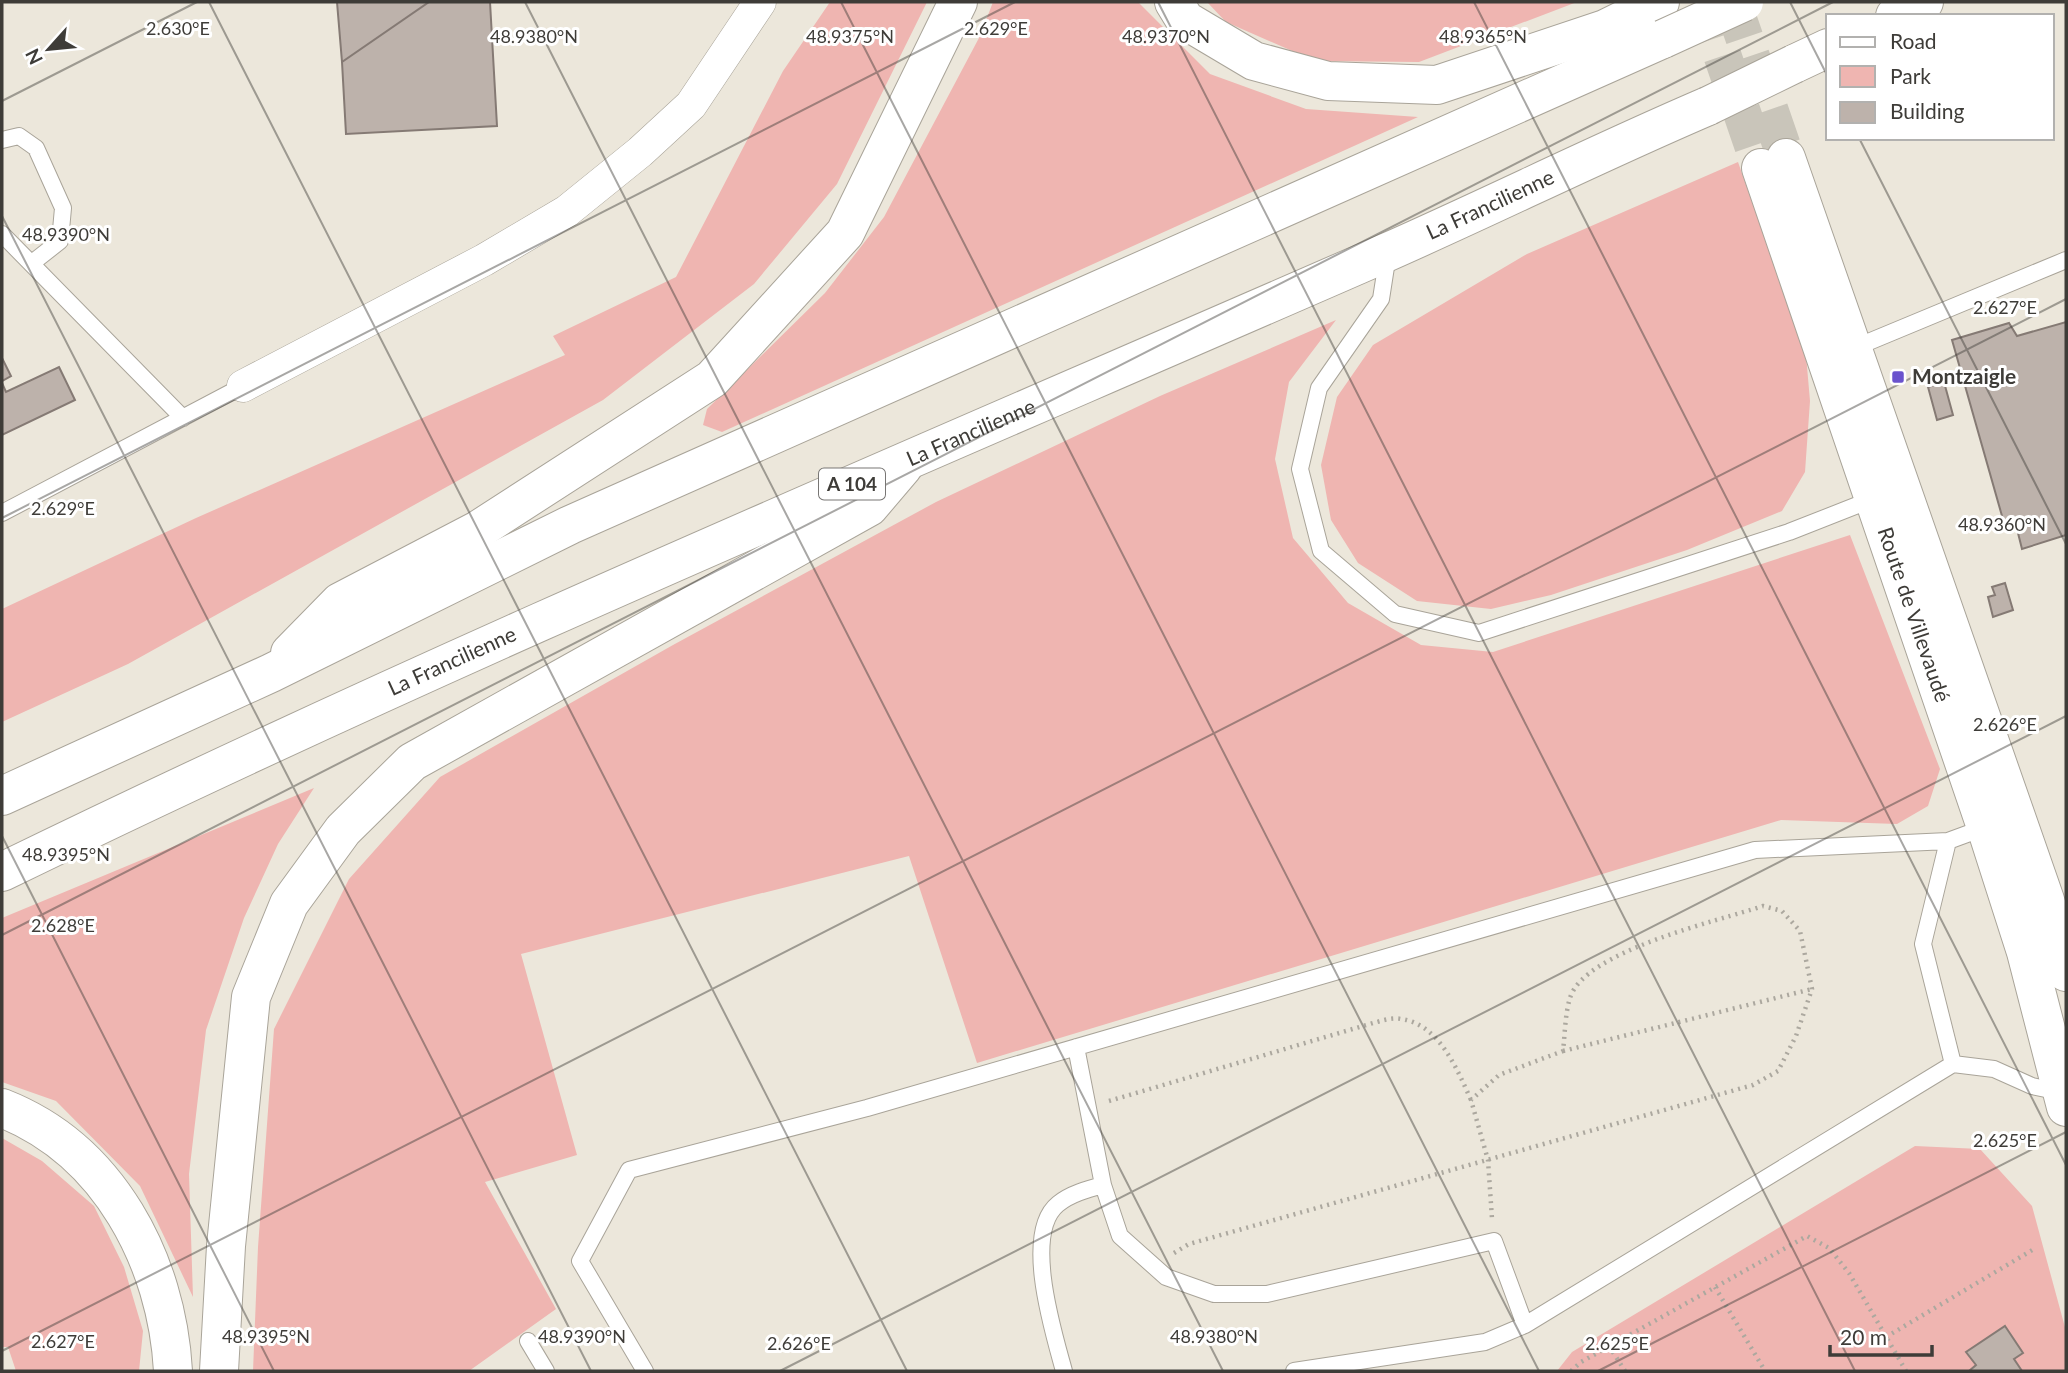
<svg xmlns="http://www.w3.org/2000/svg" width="2068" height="1373" font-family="Lato,sans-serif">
<rect width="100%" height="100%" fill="#ece7db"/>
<!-- green -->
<path fill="#efb5b1" d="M830,2H927L837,184L754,284L603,400L128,664L2,722V609L196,518L565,355L553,336L676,277L783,71Z
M993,2H1138L1210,74L1306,109L1418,117L722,432L703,425L707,409L825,293L884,217L980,36Z
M1207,2H1577L1419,62L1315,61L1226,22Z
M1738,162L1806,355L1810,401L1805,472L1782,511L1687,550L1551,595L1491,609L1417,601L1358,563L1331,520L1321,465L1337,397L1373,345L1527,254Z
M1336,320L1289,382L1275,459L1293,538L1348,603L1421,645L1493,652L1850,535L1940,769L1928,806L1897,824L1781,820L977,1063L909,856L521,954L577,1155L485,1182L556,1309L469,1371H253L258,1247L274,1029L349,879L440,777L673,645L936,502L1160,396Z
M314,788L278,844L244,918L206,1030L189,1174L193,1297L140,1186L56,1101L2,1082V918Z
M2,1138L42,1161L94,1206L124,1267L143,1331L139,1371H16L8,1347H2Z
M1915,1146L1980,1149L2032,1206L2066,1331V1371H1557L1572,1352Z"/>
<!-- building -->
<path fill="#bdb2ab" stroke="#857a74" stroke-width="2" d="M337,2H429L342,62Z
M429,2H490L497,126L346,134L342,62Z
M2066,322V535L2022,549L2016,525L2006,530L1952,340L2009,323L2017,336Z
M2,358L11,376L2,381Z
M59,367L75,400L2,435V383L6,392Z
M1944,382L1953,415L1937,420L1928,387Z
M2005,583L2013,610L1993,617L1988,597L1995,595L1992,587Z
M2005,1326L2023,1353L2014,1359L2022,1371H1969L1976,1365L1966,1352Z"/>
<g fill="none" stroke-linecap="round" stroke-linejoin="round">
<!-- secondary-tunnel -->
<path stroke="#c9c5ba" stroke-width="38" stroke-dasharray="38 19" stroke-linecap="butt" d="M1704,2L1761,168
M1732,2L1786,158"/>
<defs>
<path id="lane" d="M2,140L19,136L36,148L63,208L60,241L32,263
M2,234L183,418
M1388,254L1381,299L1319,388L1300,469L1321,551L1395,614L1479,633L1789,532L1873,499
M1854,348L2066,260
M2,513L243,386
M1076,1047L1103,1185
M1953,1064L1923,944L1948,841L1986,827
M528,1341L546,1371
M645,1371L580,1261L629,1170L867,1108L1755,850L1948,841
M1064,1371C1054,1334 1022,1233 1058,1204C1070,1194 1088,1189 1103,1185L1120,1236L1166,1277L1214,1294H1267L1494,1241L1525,1325
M1294,1371L1485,1342L1525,1325L1953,1064L1994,1069L2032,1086L2060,1092"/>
<path id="street" d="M243,386L484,260L567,211L640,152L691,105L760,2"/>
<g id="secondary">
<path d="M1786,158L2045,900L2066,972"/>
<path id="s1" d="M1761,168L1986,827L2026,952L2066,1107"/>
</g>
<g id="highway">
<path d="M1174,2L1185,20L1254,61L1328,81L1437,85L1605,29L1660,2"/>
<path d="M1895,16L1924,2"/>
<path d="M1794,64L1828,48"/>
<path d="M290,653L340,602L478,530L712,379L845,233L958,2"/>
<path d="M2,796L271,673L570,525L1663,39"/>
<path id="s2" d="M2,872C455,651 921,456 1383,254C1492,206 1598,153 1708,106"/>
<path d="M2,1108C109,1150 167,1261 173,1371"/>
<path d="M219,1371L226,1246L251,997L289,904L343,830L412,762L869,507L903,467"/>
</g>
</defs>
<!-- lane casing -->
<use href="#lane" stroke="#a9a499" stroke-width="18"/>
<!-- street casing -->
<use href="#street" stroke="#a9a499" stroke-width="33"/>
<!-- secondary casing -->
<use href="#secondary" stroke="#a9a499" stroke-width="40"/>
<!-- highway casing -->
<use href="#highway" stroke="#a9a499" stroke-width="40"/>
<!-- path -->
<path stroke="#aca89f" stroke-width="4.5" stroke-dasharray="2 5" stroke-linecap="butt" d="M1563,1051L1812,989
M1109,1101L1373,1023C1381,1021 1392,1017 1401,1019C1439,1024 1457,1069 1471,1100
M1174,1253L1189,1244L1753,1085L1778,1071L1796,1036L1812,989L1800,931L1782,911L1763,906C1718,921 1584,951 1570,998C1565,1014 1565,1034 1563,1051L1499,1075L1471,1100L1488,1160L1492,1219
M1715,1287L1765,1371
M1886,1337L2034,1249
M1609,1346L1625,1371
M1571,1371L1581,1362L1807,1236L1829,1248L1849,1273L1906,1371"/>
<!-- lane -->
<use href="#lane" stroke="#fff" stroke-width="16"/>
<!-- street -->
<use href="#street" stroke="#fff" stroke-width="32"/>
<!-- secondary -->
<use href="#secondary" stroke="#fff" stroke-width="38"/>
<!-- highway -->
<use href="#highway" stroke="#fff" stroke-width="38"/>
<defs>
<path id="highway-bridge" d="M1663,39L1744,2
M1708,106L1794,64"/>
</defs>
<!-- highway-bridge casing -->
<use href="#highway-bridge" stroke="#a9a499" stroke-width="40" stroke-linecap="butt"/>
<!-- highway-bridge -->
<use href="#highway-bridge" stroke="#fff" stroke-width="38"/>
</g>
<!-- ticks -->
<path fill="none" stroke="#3e3c38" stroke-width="2" stroke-opacity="0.45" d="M209,2L907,1371M525,2L1223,1371M841,2L1539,1371M1158,2L1855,1371M1474,2L2066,1165M1790,2L1828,77M2,101L197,2M1859,138L2066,544M2,216L591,1371M2,518L1015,2M2,836L274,1371M2,935L1833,2M2,1351L2066,299M780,1371L2066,716M1598,1371L2066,1132"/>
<!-- markers -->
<rect fill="#6a53cd" stroke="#fff" stroke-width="2.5" x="1891" y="370" width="14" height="14" rx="3.5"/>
<g text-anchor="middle" stroke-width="6" stroke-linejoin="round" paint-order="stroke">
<!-- shield labels -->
<rect fill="#fff" stroke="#787674" stroke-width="2" x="819" y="468.5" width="66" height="31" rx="5"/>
<g font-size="19" font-weight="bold" fill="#3e3c38">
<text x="852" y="491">A 104</text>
</g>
<!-- street labels -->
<g font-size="21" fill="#3e3c38" stroke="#fff">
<text dy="7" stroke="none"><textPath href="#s2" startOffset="1631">La Francilienne</textPath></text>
<text dy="7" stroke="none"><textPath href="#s2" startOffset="1064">La Francilienne</textPath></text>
<text dy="7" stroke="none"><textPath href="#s1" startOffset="472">Route de Villevaudé</textPath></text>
<text dy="7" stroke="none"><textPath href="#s2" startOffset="497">La Francilienne</textPath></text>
</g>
<!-- poi labels -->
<g font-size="21" font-weight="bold" fill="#3e3c38" stroke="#fff" text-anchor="start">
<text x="1912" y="384">Montzaigle</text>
</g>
</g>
<g font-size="18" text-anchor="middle" fill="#3e3c38" stroke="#fff" stroke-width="6" stroke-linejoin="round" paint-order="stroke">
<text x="178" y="35">2.630°E</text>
<text x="996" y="35">2.629°E</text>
<text x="534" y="43">48.9380°N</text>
<text x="850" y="43">48.9375°N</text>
<text x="1166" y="43">48.9370°N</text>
<text x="1483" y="43">48.9365°N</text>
<text x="66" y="241">48.9390°N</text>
<text x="2005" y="314">2.627°E</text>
<text x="63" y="515">2.629°E</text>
<text x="2002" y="531">48.9360°N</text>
<text x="2005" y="731">2.626°E</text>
<text x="66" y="861">48.9395°N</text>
<text x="63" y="932">2.628°E</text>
<text x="2005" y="1147">2.625°E</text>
<text x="266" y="1343">48.9395°N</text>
<text x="582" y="1343">48.9390°N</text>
<text x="1214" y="1343">48.9380°N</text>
<text x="63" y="1348">2.627°E</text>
<text x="799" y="1350">2.626°E</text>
<text x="1617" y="1350">2.625°E</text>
</g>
<!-- border -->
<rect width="2068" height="1373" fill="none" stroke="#3e3c38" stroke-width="7"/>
<!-- legend -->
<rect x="1826" y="14" width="228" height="126" fill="#ffffff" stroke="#b2b1af" stroke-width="2"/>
<rect x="1840" y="37" width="35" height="10" fill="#ffffff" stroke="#b2b1af" stroke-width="2"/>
<text x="1890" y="49" font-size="21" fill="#3e3c38">Road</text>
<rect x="1840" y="66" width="35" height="21" fill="#efb5b1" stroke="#b2b1af" stroke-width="2"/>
<text x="1890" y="84" font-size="21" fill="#3e3c38">Park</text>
<rect x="1840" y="102" width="35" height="21" fill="#bdb2ab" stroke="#b2b1af" stroke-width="2"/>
<text x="1890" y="119" font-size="21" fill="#3e3c38">Building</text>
<!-- north arrow -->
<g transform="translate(49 49) rotate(243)" stroke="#ffffff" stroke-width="5" paint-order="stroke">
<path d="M0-5L12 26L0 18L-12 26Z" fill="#3e3c38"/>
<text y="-10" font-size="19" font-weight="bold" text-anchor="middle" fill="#3e3c38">N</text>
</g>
<!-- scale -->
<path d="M1830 1345v10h102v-10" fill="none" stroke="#3e3c38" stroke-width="3.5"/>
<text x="1840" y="1345" font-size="21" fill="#3e3c38" stroke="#ffffff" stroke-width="5" paint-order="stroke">20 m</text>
</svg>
